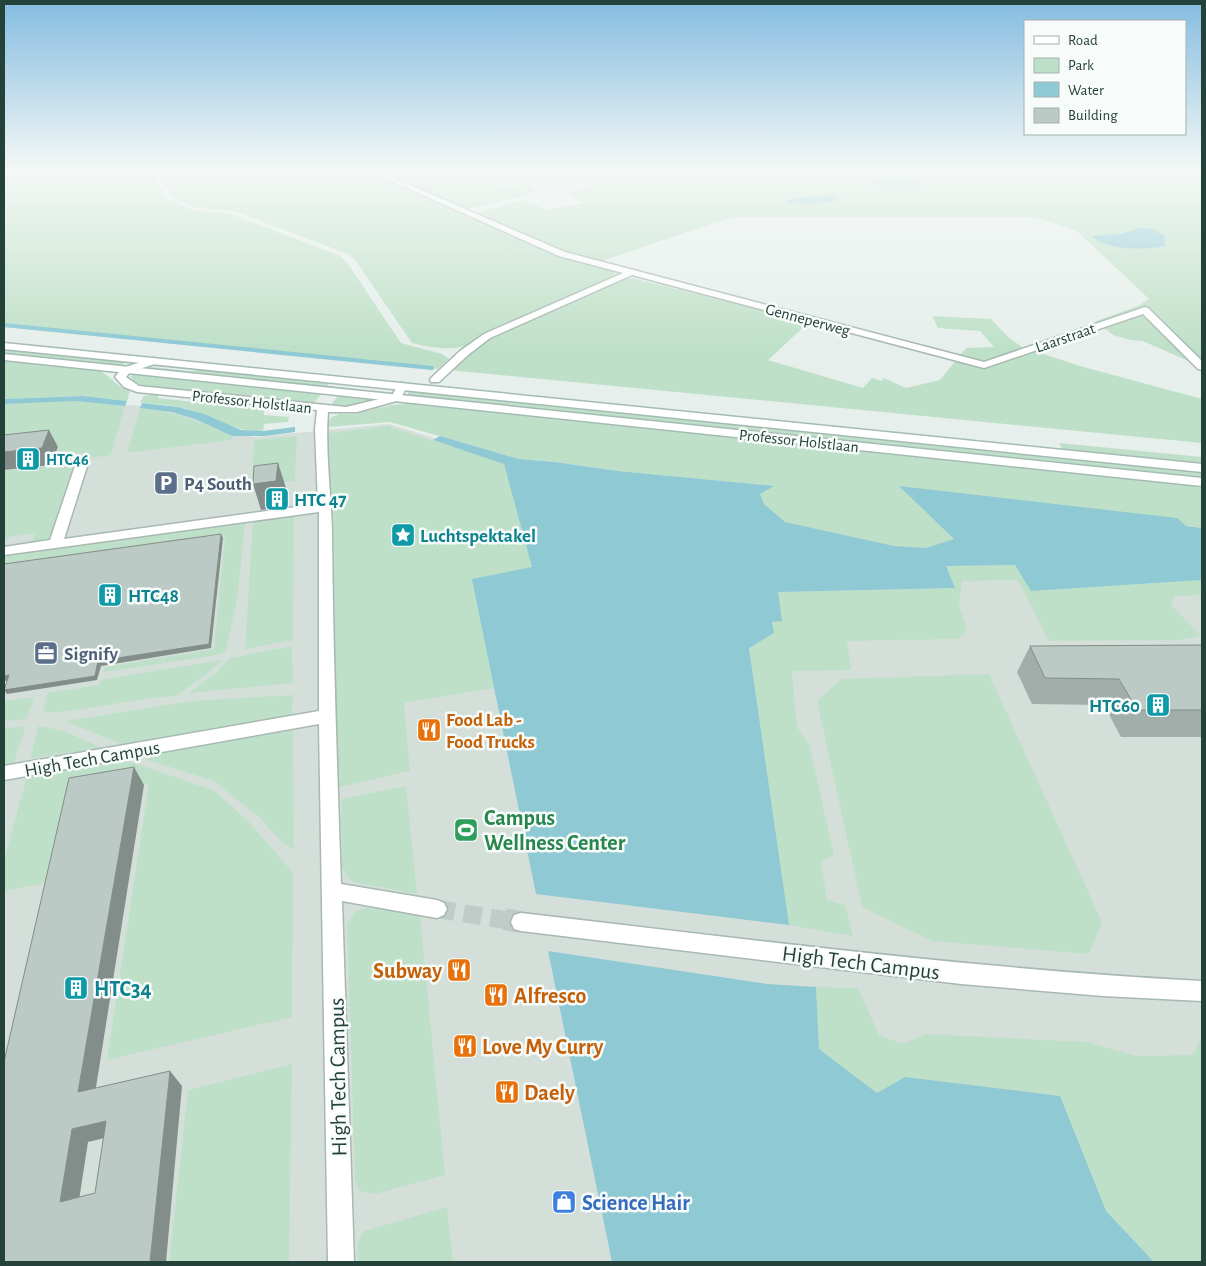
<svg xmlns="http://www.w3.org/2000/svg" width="1206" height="1266" font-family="'Alegreya Sans',sans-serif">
<rect width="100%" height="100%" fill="#e6efeb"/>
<!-- built -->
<path fill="#d4dfda" d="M80,399L174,410L235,433L254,437L389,424L528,467L1202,545V1262H4V402Z"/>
<!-- green -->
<path fill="#bfe0c8" d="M4,170H151L165,197L182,206L192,210L231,214L340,256L348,264L401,343L442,354L449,359L438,369L4,327Z
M158,170H365L543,250L615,271V274L614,276C576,295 537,311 499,328C487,333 477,342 465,346C448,351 428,347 412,343L355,260L348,254L234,211L193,207L171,195Z
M380,170H542L549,174L500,186L503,188L558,175L551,170H1202V367L1143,341L1130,340L1113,335L1096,321L1138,306L1149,299L1077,231L1035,217H735L707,225L602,261L557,248L477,213L524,200L547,210L584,203L567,193L589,188L587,186L593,185L589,183L578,184L562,177L531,184V187L539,192L537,193L520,194V197L467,209Z
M632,278L809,322L768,360L863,388L872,378L881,381L884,378L906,388L940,380L966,348L994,347L980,331L938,328L932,316L991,319L1009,338L1022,347L1080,366L1202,399V443L449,370L486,341L536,317L625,279Z
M4,350L126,362L121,367L4,355Z
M4,361L101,371C111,378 118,387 130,391L127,401L83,396L4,399Z
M153,367L189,371L210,370L330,383L326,387L145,369Z
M133,375H136L321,394L313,404L145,387L134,381L130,376Z
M408,391L1202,471V477L408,396Z
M154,394L158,395V398L264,410V415L289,417L288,422L264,424L263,431C233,433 208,413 179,407C166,404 153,405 140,402L144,396Z
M338,396L379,400L350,407L330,406Z
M76,401L125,406L111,455L76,460L75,470L55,533L49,540L32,543L35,533L4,538V471L53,465L59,446L4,452V404Z
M413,403L1160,480L1202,488V528L900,486L954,539L926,548L894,546L785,522L764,504L759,494L773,486L618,471L555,462L519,459L390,422L329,427L328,421L332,417L340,414H354L392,405Z
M140,408C179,413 197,420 232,436V440L127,453Z
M387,426L504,463L533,568L473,579L495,688L404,703L410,771L335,788L329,433Z
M297,436L295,481L252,486L254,440Z
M1059,443L1202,457V463L1062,449Z
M294,516L293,640L245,649L253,521Z
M245,523L237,601L225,652L211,656L103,672L106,667L214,649L225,537L4,568V555Z
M1015,565L1031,591L1202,580V595L1174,596L1171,605L1201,636L1179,640L1049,641L1018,580L962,581L959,605L967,631L958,639L847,641L851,670L792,671L797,727L809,744L834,855L821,862L827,900L845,905L853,936L789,925L749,648L774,633L772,622L778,592L954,588L946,566Z
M292,646L293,683L189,693L217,672L230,658Z
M222,660L209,672L176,696L150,698L70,711L43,713L48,693L99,685L101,680Z
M989,674L1102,922L1089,954L932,941L862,907L817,701L841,679Z
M293,695L292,715L121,744L65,721L193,701Z
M34,697L27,719L4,721V701Z
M26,726L13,764L4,765V728Z
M38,726L61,730L103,748L31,758Z
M293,730L294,849L284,844L258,816L214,781L148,760L142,756Z
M125,760L215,791L250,823L293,873L292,1017L107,1060L149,783L80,795L60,880L4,891V861L27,776Z
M406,786L417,894L353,882L346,875L342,867L341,799Z
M368,908L420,915L445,1175L375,1194L361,1192L355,1181L347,923L357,910Z
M816,987L858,988L879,1035L902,1044L927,1034L1087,1042L1136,1056L1194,1055L1200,1040L1202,1041V1262H1154L1106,1211L1060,1096L905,1077L877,1093L819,1049Z
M292,1064L289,1261L169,1262L188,1090Z
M447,1207L453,1262H358L357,1244L364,1231Z"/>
<!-- water -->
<path fill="#8ec9d4" d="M903,178L915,181L918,185C909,187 878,188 872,183L875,180Z
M828,195L839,197V199L815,205L786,203V201L794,198Z
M1140,228L1154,229L1164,236L1165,246C1147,250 1106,251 1092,236L1121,234Z
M83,396L127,401L125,406L76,401L4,404V399Z
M142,403L178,407L204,414L241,430L263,431L295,427V432L265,436H232L195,419L172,412L140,408Z
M440,436L519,459L555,462L618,471L774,486L760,494L764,504L785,522L894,546L926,548L954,539L899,486L1177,518L1186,526L1202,528V580L1031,591L1015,565L946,566L955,588L778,592L782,621L772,622L774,633L749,648L789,925L536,894L472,579L532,567L504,464L433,440Z
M548,951L767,984L816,987L819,1049L877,1093L905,1077L1060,1096L1106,1211L1154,1262H612Z"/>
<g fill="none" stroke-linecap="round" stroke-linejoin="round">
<!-- stream -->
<path stroke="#8ec9d4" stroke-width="4" d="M4,325L432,368"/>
<!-- minor-tunnel-far1 -->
<path stroke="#bfccc8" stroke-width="18" stroke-dasharray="18 9" stroke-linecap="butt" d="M437,909L512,921"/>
<!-- minor-tunnel -->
<path stroke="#bfccc8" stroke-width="22" stroke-dasharray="22 11" stroke-linecap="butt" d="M504,919L521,922"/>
<defs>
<path id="minor" d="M367,170H375L565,252L984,362L1145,307L1148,308L1202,361V370L1198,369L1143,314L984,368L632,275L490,338L468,355L439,382H431L430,380L431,378L460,351L484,334L623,273L559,256Z
M154,358L159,361L158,363L130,372L126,377L139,386L346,407L392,396L398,384L402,383L407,386L400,400L357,412H328C325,451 331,492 332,532C333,650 337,766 341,884L437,900L444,903L447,909L444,915L437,918L342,901L354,1262H328L319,724L4,780V766L319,711V512L4,555V547L50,540L77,460L83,456L89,460L64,539L318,504L315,429L317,410L137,392L124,387L115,377L122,368Z
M521,913C748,939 974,969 1202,981V1001L1103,996L961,984L521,931L514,929L511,922L514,915Z"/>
<path id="secondary" d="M4,343L1202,464V472L4,349Z
M4,354L1202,478V486L4,360Z"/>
</defs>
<!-- minor casing -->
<use href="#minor" stroke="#a8b8b2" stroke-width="3"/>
<!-- secondary casing -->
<use href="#secondary" stroke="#a4bbb3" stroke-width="3"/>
<!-- minor -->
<use href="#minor" fill="#fff" fill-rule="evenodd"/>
<!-- secondary -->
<use href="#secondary" fill="#fff" fill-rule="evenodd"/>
</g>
<!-- wall -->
<path fill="#a1aea9" d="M1202,645V737H1121L1104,705L1032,704L1017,672L1030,646Z"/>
<!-- shaded-wall -->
<path fill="#838d89" d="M49,430L58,447L51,465L4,470V452Z
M278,463L286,488L283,507L261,510L253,484Z
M221,534L223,538L211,648L101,666L97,680L7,694L4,690L98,661Z
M9,675L12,680L4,681V676Z
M134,767L144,785L93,1106L78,1092Z
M170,1071L182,1086L166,1262H150Z
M106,1121L121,1134L88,1142L77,1213L60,1202L72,1129Z"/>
<!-- building -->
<path fill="#bbcac4" stroke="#838d89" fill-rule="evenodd" d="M49,430L42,448L4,452V435Z
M278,463L276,481L253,484L254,466Z
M221,534L209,644L98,661L95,676L4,690L9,675L4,676V564Z
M1202,645V710H1137L1119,679L1045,678L1030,646Z
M134,767L78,1092L170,1071L150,1262H4V1062L69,778ZM106,1121L95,1193L60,1202L72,1129Z"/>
<!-- sky -->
<linearGradient id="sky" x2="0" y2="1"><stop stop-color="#84bce0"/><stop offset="0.49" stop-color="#f4f8f6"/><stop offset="1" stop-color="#f4f8f6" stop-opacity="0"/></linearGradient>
<rect width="1206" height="347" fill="url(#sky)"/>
<!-- icons -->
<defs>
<symbol id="building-square" viewBox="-11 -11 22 22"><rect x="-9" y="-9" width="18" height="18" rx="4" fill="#0f9aa8" stroke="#f7fbf9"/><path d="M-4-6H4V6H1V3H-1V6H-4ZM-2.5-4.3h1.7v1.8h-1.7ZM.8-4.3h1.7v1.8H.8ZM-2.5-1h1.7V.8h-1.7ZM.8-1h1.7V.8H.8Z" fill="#fff"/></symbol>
<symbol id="parking-square" viewBox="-11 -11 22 22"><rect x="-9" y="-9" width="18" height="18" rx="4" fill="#5c6f8a" stroke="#f7fbf9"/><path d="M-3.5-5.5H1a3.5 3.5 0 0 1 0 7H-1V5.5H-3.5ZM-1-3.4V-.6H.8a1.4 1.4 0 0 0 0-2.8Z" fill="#fff"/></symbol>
<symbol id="sight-square" viewBox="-11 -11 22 22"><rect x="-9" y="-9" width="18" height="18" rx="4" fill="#0f9aa8" stroke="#f7fbf9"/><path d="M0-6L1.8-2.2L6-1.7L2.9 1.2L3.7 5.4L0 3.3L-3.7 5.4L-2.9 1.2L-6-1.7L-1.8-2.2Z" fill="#fff"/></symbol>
<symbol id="office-square" viewBox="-11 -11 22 22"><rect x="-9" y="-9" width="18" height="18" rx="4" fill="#5c6f8a" stroke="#f7fbf9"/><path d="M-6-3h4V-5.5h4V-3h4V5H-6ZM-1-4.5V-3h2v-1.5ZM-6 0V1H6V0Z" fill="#fff"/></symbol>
<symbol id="restaurant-square" viewBox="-11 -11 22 22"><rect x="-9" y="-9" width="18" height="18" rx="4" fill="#e8710a" stroke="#f7fbf9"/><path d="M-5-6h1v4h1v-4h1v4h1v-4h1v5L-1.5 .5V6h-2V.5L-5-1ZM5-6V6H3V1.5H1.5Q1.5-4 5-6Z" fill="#fff"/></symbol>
<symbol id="stadium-square" viewBox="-11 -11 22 22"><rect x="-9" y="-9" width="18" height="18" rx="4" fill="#2e9e5b" stroke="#f7fbf9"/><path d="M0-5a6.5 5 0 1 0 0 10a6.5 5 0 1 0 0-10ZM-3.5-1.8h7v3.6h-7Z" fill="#fff"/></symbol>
<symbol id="shop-square" viewBox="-11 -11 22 22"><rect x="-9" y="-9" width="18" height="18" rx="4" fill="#3f7fe0" stroke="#f7fbf9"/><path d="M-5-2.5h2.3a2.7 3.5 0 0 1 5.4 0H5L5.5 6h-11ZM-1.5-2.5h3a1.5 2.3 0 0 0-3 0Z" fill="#fff"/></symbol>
</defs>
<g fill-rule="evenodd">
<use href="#building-square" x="14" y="445" width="28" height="28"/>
<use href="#parking-square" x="152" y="469" width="28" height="28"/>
<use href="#building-square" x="263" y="485" width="28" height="28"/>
<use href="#sight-square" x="389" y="521" width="28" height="28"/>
<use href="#building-square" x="96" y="581" width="28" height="28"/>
<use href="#office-square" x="32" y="639" width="28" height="28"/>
<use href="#building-square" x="1144" y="691" width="28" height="28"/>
<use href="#restaurant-square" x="415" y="716" width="28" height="28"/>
<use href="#stadium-square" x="452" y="816" width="28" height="28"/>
<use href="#restaurant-square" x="445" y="956" width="28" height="28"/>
<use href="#building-square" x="62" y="974" width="28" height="28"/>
<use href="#restaurant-square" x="482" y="981" width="28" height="28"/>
<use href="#restaurant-square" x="451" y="1032" width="28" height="28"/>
<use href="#restaurant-square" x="493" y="1078" width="28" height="28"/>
<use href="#shop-square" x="550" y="1188" width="28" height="28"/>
</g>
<g text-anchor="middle" stroke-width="5" stroke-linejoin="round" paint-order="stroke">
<!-- far-street labels -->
<g font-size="16" fill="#24423a" stroke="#f7fbf9">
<text transform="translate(808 319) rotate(15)" y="6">Genneperweg</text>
<text transform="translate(1065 337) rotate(-19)" y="6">Laarstraat</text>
<text transform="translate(252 401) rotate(6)" y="6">Professor Holstlaan</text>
<text transform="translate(799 440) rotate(6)" y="6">Professor Holstlaan</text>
</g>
<!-- far-culture labels -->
<g font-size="16" font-weight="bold" fill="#0d838f" stroke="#f7fbf9" text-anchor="start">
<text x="46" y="465">HTC46</text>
</g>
<!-- service labels -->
<g font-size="19" font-weight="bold" fill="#4e5e75" stroke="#f7fbf9" text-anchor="start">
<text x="184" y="490">P4 South</text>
<text x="64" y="660">Signify</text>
</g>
<!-- culture labels -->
<g font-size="19" font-weight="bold" fill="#0d838f" stroke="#f7fbf9" text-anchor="start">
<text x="294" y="506">HTC 47</text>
<text x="420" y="542">Luchtspektakel</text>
<text x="128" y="602">HTC48</text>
<text x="1140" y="712" text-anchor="end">HTC60</text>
</g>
<!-- food labels -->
<g font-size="19" font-weight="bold" fill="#c56008" stroke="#f7fbf9" text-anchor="start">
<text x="446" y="726">Food Lab -<tspan x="446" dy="22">Food Trucks</tspan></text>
</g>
<!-- street labels -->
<g font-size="19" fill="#24423a" stroke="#f7fbf9">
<text transform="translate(92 758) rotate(-10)" y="7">High Tech Campus</text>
</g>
<!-- near-leisure labels -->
<g font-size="22" font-weight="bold" fill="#27864d" stroke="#f7fbf9" text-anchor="start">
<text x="484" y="825">Campus<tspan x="484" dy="25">Wellness Center</tspan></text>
</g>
<!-- near-street labels -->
<g font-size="22" fill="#24423a" stroke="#f7fbf9">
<text transform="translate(861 962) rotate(7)" y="8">High Tech Campus</text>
<text transform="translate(337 1077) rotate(-91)" y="8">High Tech Campus</text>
</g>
<!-- near-food labels -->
<g font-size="22" font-weight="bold" fill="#c56008" stroke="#f7fbf9" text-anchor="start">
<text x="442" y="978" text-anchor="end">Subway</text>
<text x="514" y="1003">Alfresco</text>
<text x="482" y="1054">Love My Curry</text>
<text x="524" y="1100">Daely</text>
</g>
<!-- near-culture labels -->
<g font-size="22" font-weight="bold" fill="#0d838f" stroke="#f7fbf9" text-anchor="start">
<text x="94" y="996">HTC34</text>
</g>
<!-- near-shop labels -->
<g font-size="22" font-weight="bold" fill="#366cbe" stroke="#f7fbf9" text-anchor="start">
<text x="582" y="1210">Science Hair</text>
</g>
</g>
<!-- border -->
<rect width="1206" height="1266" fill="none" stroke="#24423a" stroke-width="10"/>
<!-- legend -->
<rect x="1024" y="20" width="162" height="115" fill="#f7fbf9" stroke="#a3b1ad"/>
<rect x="1034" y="36" width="25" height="8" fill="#ffffff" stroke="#a3b1ad"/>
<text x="1068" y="45" font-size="15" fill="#24423a">Road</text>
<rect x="1034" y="58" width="25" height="15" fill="#bfe0c8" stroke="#a3b1ad"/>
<text x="1068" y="70" font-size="15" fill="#24423a">Park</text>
<rect x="1034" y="82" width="25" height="15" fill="#8ec9d4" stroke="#a3b1ad"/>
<text x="1068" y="95" font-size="15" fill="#24423a">Water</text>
<rect x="1034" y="108" width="25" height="15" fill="#bbcac4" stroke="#a3b1ad"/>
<text x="1068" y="120" font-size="15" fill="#24423a">Building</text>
</svg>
